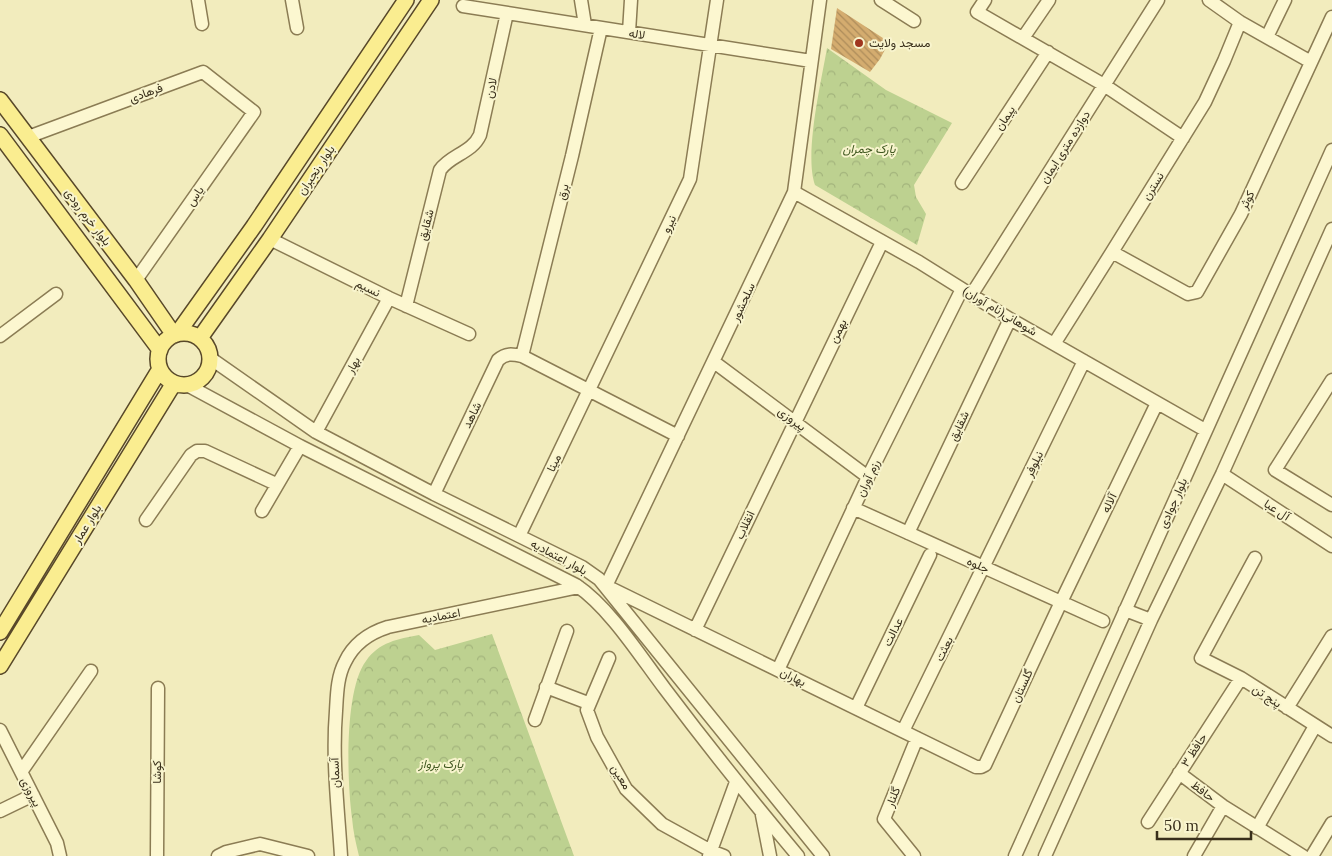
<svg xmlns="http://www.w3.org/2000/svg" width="1332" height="856" font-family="Lora,Vazirmatn,serif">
<defs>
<pattern id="park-crowns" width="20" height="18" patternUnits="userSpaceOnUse" patternTransform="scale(1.25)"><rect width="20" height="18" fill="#bdd190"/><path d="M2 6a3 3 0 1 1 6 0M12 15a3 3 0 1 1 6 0" fill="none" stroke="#a3b47c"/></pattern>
<pattern id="building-back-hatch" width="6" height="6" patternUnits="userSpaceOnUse" patternTransform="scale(1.25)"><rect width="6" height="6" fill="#d4ac6f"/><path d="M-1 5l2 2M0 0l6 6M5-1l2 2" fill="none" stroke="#ad8c5a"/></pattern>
</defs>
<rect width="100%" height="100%" fill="#f2ecbd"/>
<!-- park -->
<path fill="url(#park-crowns)" d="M827,48L886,90L952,123L914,185L916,197L926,214L917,245L815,185C804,154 821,83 827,48Z
M492,634L574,856H359C356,844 353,831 352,818C347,782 344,690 366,661C379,642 398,639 419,635L435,650Z"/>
<!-- building -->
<path fill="url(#building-back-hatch)" d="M837,8L889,42L880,59L870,72L831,49Z"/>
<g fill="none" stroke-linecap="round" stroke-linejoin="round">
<defs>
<path id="minor" d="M198,0L202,24
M292,0L297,28
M581,0L585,25
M820,0L794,192L606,586L976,767H981L985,765L1061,602L1157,403
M881,0L914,21
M985,0L977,12L1104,85L1183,138
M1209,0L1240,22L1311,62
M463,6L811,61
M629,32L631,0
M1267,37L1285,0
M1023,38L1049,0
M28,137L203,72L254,112L136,280
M962,183L1048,52
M794,192L919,262L1010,319L1205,430
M270,239L389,298L469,334
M1112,252L1188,294L1197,292L1241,214L1332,17
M972,294L1158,0
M406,306L440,170C450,155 472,153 480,135L507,13
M0,336L56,294
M1054,344L1112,252L1205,102L1224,61L1240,22
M522,356L572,156L601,28
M210,358L316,432L434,494L582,567L599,579L823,856
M714,362L868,477
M1332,380L1275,470L1332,505
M187,385L300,446L576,585C610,608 640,656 665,689C708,746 752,801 798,856
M316,432L389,298
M1222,474L1332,546
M434,494L498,360C506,353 512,354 522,356L678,436
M853,508L1103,621
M262,511L300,446
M146,520L191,455L197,451H205L276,484
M908,533L1010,319
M519,536L690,179L717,0
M1255,558L1201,658L1241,678L1332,736
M1125,610L1151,620
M695,630L882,242
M609,658L587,710L597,737L626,789L662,824L711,851L724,856
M778,670L868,477L962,289
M546,687L588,703
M856,708L930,555
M1287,708L1332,636
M535,720L567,631
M0,730L57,843L60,856
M903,731L1084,361
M21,772L91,671
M1179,773L1223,806L1303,856
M0,811L33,795
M762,815L770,856
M1148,822L1241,678
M1257,828L1315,726
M157,856L158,688
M218,856L226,852L260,844L308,856
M341,856C338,807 332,760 336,711C337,695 337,677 345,662C353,645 369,633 388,627L579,587
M709,856L736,782
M914,856L884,819L917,738
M1015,856L1332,150
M1045,856L1151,620L1222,474L1332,229
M1194,856L1223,806
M1312,856L1332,823"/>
<path id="major" d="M0,100L136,280L174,335
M0,135L160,350
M158 359a26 26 0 1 1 52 0a26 26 0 1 1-52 0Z
M177,334L254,226L406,0
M200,338L270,239L431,0
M0,632L160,369
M0,666L174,383"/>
</defs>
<!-- minor casing -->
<use href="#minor" stroke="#8b7c54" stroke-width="15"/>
<!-- major casing -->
<use href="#major" stroke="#584829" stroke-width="18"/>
<!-- minor -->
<use href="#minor" stroke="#fcf7d0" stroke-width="12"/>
<!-- major -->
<use href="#major" stroke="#faed90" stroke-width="15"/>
</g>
<!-- markers -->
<circle fill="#a0361f" stroke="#f8f4cd" stroke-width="2" cx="859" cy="43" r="5"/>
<g text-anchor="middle" stroke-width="4" stroke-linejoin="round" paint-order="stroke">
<!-- street labels -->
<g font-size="12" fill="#392f1b" stroke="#f8f4cd">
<text transform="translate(637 34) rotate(9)" y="4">لاله</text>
<text transform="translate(491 88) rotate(-77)" y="4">لادن</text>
<text transform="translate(146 93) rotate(-20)" y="4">فرهادی</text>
<text transform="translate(1005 118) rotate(-57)" y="4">پیمان</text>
<text transform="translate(1065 147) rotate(-58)" y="4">دوازده متری ایمان</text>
<text transform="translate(316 170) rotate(-56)" y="4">بلوار رنجبران</text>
<text transform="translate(1153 186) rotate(-58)" y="4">نسترن</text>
<text transform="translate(563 192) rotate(-76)" y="4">برق</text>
<text transform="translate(195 196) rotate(-55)" y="4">یاس</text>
<text transform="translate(1247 200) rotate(-65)" y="4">کوثر</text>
<text transform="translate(88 217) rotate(53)" y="4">بلوار خرم رودی</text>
<text transform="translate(669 224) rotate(-64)" y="4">نیرو</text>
<text transform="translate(426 225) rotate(-76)" y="4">شقایق</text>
<text transform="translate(368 288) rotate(26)" y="4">نسیم</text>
<text transform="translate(743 302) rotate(-65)" y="4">سلحشور</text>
<text transform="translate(1000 311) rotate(31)" y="4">شوهانی(نام آوران)</text>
<text transform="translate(838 331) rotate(-64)" y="4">بهمن</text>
<text transform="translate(353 365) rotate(-61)" y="4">بهار</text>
<text transform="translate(472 415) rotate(-64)" y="4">شاهد</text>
<text transform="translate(792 419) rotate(37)" y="4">پیروزی</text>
<text transform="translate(959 426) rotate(-65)" y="4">شقایق</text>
<text transform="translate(554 463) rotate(-64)" y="4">مینا</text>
<text transform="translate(1034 464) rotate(-64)" y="4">نیلوفر</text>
<text transform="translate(868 478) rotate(-65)" y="4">رزم آوران</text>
<text transform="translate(1109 503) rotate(-64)" y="4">آلاله</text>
<text transform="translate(1173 503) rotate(-66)" y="4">بلوار جوادی</text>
<text transform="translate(1277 510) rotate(33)" y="4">آل عبا</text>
<text transform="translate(87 524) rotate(-58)" y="4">بلوار عمار</text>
<text transform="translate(745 525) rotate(-65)" y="4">انقلاب</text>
<text transform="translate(559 557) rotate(28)" y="4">بلوار اعتمادیه</text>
<text transform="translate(978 565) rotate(24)" y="4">جلوه</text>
<text transform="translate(441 616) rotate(-11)" y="4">اعتمادیه</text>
<text transform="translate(893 632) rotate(-64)" y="4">عدالت</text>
<text transform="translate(944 649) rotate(-64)" y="4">بعثت</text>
<text transform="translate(793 677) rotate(26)" y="4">بهاران</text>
<text transform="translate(1022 686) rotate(-65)" y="4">گلستان</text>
<text transform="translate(1267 696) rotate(33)" y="4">پنج تن</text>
<text transform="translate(1194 750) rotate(-57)" y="4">حافظ ۳</text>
<text transform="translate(157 772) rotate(-90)" y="4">کوشا</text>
<text transform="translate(335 773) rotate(-92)" y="4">آسمان</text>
<text transform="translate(621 777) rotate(58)" y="4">معین</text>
<text transform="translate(1203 791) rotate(37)" y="4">حافظ</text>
<text transform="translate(31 792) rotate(63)" y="4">پیروزی</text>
<text transform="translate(893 797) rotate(-68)" y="4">گلنار</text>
</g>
<!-- poi labels -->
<g font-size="12" fill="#392f1b" stroke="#f8f4cd" text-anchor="start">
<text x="869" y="47">مسجد ولایت</text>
</g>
<!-- park labels -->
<g font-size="12" font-style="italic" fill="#3f571f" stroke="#f8f4cd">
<text x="869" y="153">پارک چمران</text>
<text x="441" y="768">پارک پرواز</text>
</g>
</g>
<!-- scale -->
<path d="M1157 831v8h94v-8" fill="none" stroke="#392f1b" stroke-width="2.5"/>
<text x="1164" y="831" font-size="15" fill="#392f1b" stroke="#f8f4cd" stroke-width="4" paint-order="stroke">50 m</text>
</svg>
